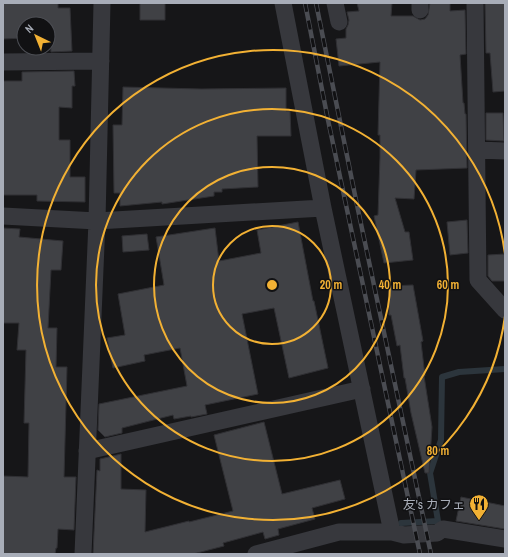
<svg xmlns="http://www.w3.org/2000/svg" width="508" height="557" font-family="'Archivo Narrow','Noto Sans JP',sans-serif">
<rect width="100%" height="100%" fill="#161618"/>
<g fill="none" stroke-linecap="round" stroke-linejoin="round">
<!-- stream -->
<path stroke="#2c353c" stroke-width="6" d="M401,523L438,521L430,473L441,440L442,377L459,372L505,369"/>
</g>
<!-- building -->
<path fill="#404145" stroke="#303034" d="M3,3H58V8H70L72,51L51,52L50,38H48V24H24V38L3,39Z
M140,3H165V20H140Z
M357,3H392L391,16H413L420,20L425,19L428,15L430,3H450V11L465,10L466,54L460,55L463,103H464L465,114H466L467,168L416,170L414,199L395,198L405,232H409L413,260L384,263L374,216L378,215L380,157V135H378L380,62L339,66L336,39L346,38V29L348,25L349,20L347,12L359,11Z
M485,3H505V91L493,92L490,53H486Z
M74,71L75,86H72V108L59,107V140H70V177H85V202L37,201V195H3V81H22V72Z
M123,87L201,89L286,88V111H290L291,136H257L258,187L222,189V192H214V196L162,204V202L120,206V193H114L113,125H122Z
M486,113H503L504,141L486,140Z
M467,220L468,253L450,255L447,222Z
M298,222L313,301H314L328,368L289,378L274,308L242,314L258,394L205,405L207,414L191,417V416L174,419L173,415L122,428V433L105,437L98,430L99,404L187,386L180,348L144,355L145,361L113,368L107,338L125,335L118,294L164,285L156,237L215,228L219,261L261,253L257,230Z
M3,228L20,229L19,237L63,241L61,270H51L48,328H57L56,367H67L64,477H76L74,530L58,529L57,548H56L55,554H3V476L28,477L29,423H24L26,350H17L19,323H3Z
M147,234L149,250L123,252L122,236Z
M505,254V281H492L488,276V255Z
M413,285L423,341L421,342L425,376H424L432,427L429,473H425L411,413L405,378H404L400,345L397,346L391,315H389V286Z
M264,422L282,494L340,480L345,499L312,508L315,519L278,529L279,535L265,539L263,532L223,543L224,546L193,554H93L97,470L100,471V459L121,454V489L146,490L145,532L189,521V522L233,511L214,435Z
M461,497L505,506V529L456,521Z"/>
<g fill="none" stroke-linecap="round" stroke-linejoin="round">
<!-- minor -->
<path stroke="#37383d" stroke-width="17" d="M335,3L339,22
M420,3V10
M475,3L478,280L505,310
M3,62L101,61
M477,150L505,151
M3,216L97,221L323,208
M87,451L362,389
M392,532L404,535L437,533L443,529L505,539
M83,554L97,221L102,3
M256,554L339,532H392L323,208L283,3"/>
<defs>
<path id="rail" d="M305,3L328,120L420,554
M316,3L357,205L431,554"/>
</defs>
<!-- rail casing -->
<use href="#rail" stroke="#4a4c52" stroke-width="4.5"/>
<!-- rail -->
<use href="#rail" stroke="#111113" stroke-width="3" stroke-dasharray="9" stroke-linecap="butt"/>
</g>
<!-- distance rings -->
<g fill="none" stroke="#f2b134" stroke-width="2">
<circle cx="272" cy="285" r="59"/>
<circle cx="272" cy="285" r="118"/>
<circle cx="272" cy="285" r="176"/>
<path d="M505 316A235 235 0 1 1 505 254"/>
</g>
<!-- icons -->
<defs>
<symbol id="restaurant-pin" viewBox="-11 -11 22 30"><path d="M0 17L-7.5 6A9.5 9.5 0 1 1 7.5 6Z" fill="#f2b134" stroke="#111113"/><path d="M-5-6h1v4h1v-4h1v4h1v-4h1v5L-1.5 .5V6h-2V.5L-5-1ZM5-6V6H3V1.5H1.5Q1.5-4 5-6Z" fill="#111"/></symbol>
</defs>
<g fill-rule="evenodd">
<use href="#restaurant-pin" x="468" y="493" width="22" height="30"/>
</g>
<g text-anchor="middle" stroke-width="3" stroke-linejoin="round" paint-order="stroke">
<!-- poi labels -->
<g font-size="13" fill="#a8adb8" stroke="#111113" text-anchor="end">
<text x="465" y="509">友's カフェ</text>
</g>
</g>
<circle cx="272" cy="285" r="6" fill="#f2b134" stroke="#111113" stroke-width="2"/>
<g font-size="12" text-anchor="middle" font-weight="bold" fill="#f2b134" stroke="#111113" stroke-width="3" stroke-linejoin="round" paint-order="stroke">
<text x="331" y="289">20 m</text>
<text x="390" y="289">40 m</text>
<text x="448" y="289">60 m</text>
<text x="438" y="455">80 m</text>
</g>
<!-- border -->
<rect width="508" height="557" fill="none" stroke="#a8adb8" stroke-width="8"/>
<!-- north arrow -->
<g transform="translate(36 36) rotate(317)"><circle r="19" fill="#111113" stroke="#4d4f55"/>
<path d="M0-3L7 15L0 10L-7 15Z" fill="#f2b134"/>
<text y="-6" font-size="11" font-weight="bold" text-anchor="middle" fill="#a8adb8">N</text>
</g>
</svg>
